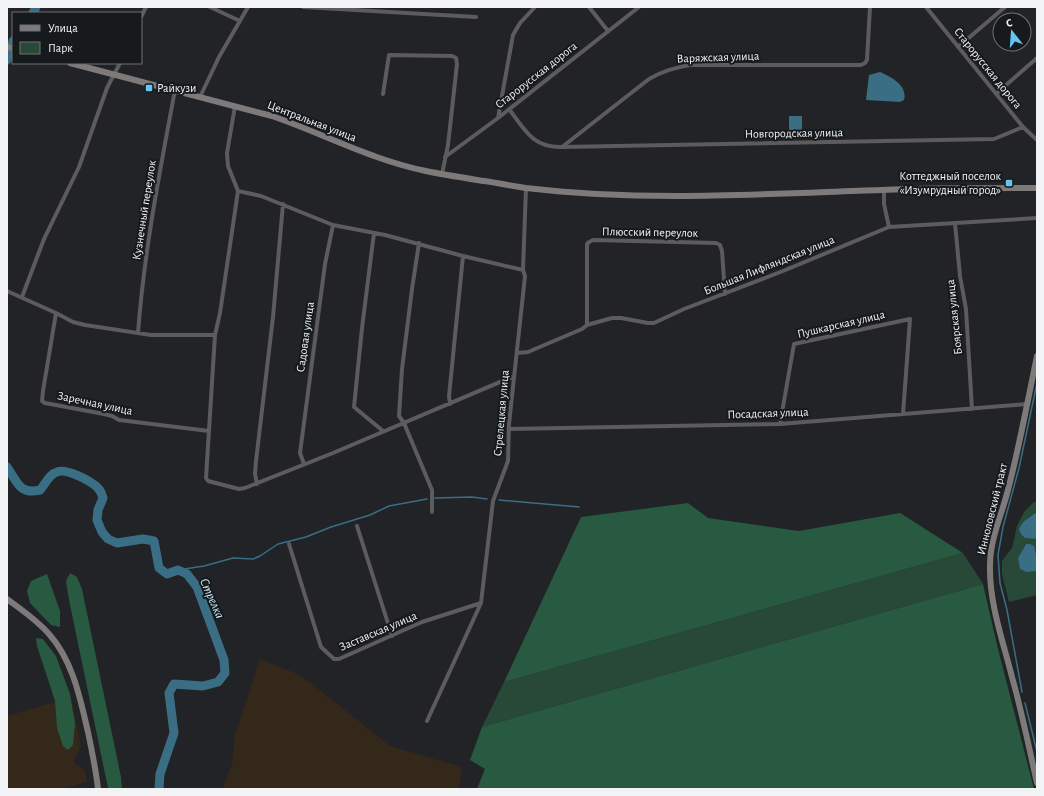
<svg xmlns="http://www.w3.org/2000/svg" width="1044" height="796" font-family="'Alegreya Sans',sans-serif">
<rect width="100%" height="100%" fill="#212326"/>
<!-- industrial -->
<path fill="#34281a" d="M260,659L295,673L311,683L390,746L462,767L459,789H222L232,764L235,735Z
M71,697L81,746L74,760L75,764L85,770L87,782L62,789H7V716Z"/>
<!-- green -->
<path fill="#284938" d="M1037,501V512L1026,519L1032,538L1037,539V560L1036,556L1026,544L1018,558L1020,563L1027,572L1037,571V595L1009,602L1002,574V561L1012,548L1017,526L1024,512L1034,502Z
M963,553L983,584L482,727L504,682Z"/>
<!-- forest -->
<path fill="#285941" d="M688,503L708,518L799,531L900,513L963,553L504,682L581,517Z
M70,573L77,577L82,589L121,777L122,789H109L108,788L69,600L66,581Z
M47,574L60,611V627L51,625L30,603L27,591L31,581Z
M983,584L997,645L1034,789H477L485,769L470,760L482,727Z
M36,638L43,639L56,656L70,694L75,724L73,745L68,750L63,746L57,728L55,701L37,646Z"/>
<!-- water -->
<path fill="#3a6e85" d="M880,72C891,77 908,85 904,100L900,102L866,100L869,75Z
M789,116H802V139H789Z
M1037,512V539L1025,538L1021,534L1019,529C1023,520 1030,517 1037,512Z
M1026,544H1030L1034,546L1037,560V571L1027,572L1020,569L1018,558Z"/>
<g fill="none" stroke-linecap="round" stroke-linejoin="round">
<!-- stream -->
<path stroke="#3a6e85" stroke-width="1.5" d="M435,498L472,497L487,499
M499,500L579,507
M178,570L204,566L233,558L253,559L260,556L278,544L306,537L331,527L370,515L389,506L427,499
M1022,692L1007,610L1000,583L998,555L1003,527L1019,468L1037,383
M1025,703L1037,752"/>
<!-- river -->
<path stroke="#3a6e85" stroke-width="9" d="M33,13L36,7
M7,60L13,41
M7,467C17,481 19,495 40,490C45,485 49,474 57,472C66,468 89,480 97,487C100,490 102,494 103,498L98,510L97,520L102,532L108,539L117,543L143,539L154,541L159,568L167,574L178,570L187,574L197,587L224,660L225,673L218,682L203,686L174,684L169,693L174,733L160,774L159,789"/>
<!-- street -->
<path stroke="#5d5b5b" stroke-width="4" d="M210,7L240,21
M303,7L476,17
M589,7L608,31
M926,7L1023,127L1037,140
M141,17L146,7
M958,47L1005,7
M997,93L1037,58
M383,94L389,55L452,56L456,58L457,64L448,145L442,174
M200,97L219,57L248,7
M235,106L227,153L228,166L238,191L261,196L333,225L385,235L463,256L523,270
M509,109C525,130 533,148 562,147L649,79C662,71 675,68 690,65H861L865,63L867,60L870,7
M498,118L513,35L520,23L535,7
M562,147L994,139L1023,127
M445,157L498,118L639,7
M884,190V204L889,227
M238,191L220,313L215,335L206,478L208,481L239,489L245,488L333,453L514,376
M955,223L960,276L966,309L972,409
M374,233L362,328L354,407L383,431
M419,243L412,289L402,369L399,416L404,423L432,490V512
M7,291L56,313L73,322L85,325L151,335H215
M22,297L44,239L79,167L107,88L120,63
M56,313L43,391L42,401L45,403L104,414L112,416L119,420L209,431
M587,325V244L589,242L593,240L716,243L720,245L722,251L725,294
M138,333C144,252 160,170 175,90
M517,353L528,352L582,329L587,325L612,318H621L648,323H654L684,309L783,271L889,227L1037,218
M450,404L449,396L463,256
M780,424L794,344L910,319L903,414
M509,429L780,424L1027,404
M304,464L300,453L325,264L333,225
M257,484L255,474L256,461L273,317L283,204
M357,526L392,636
M289,544L321,647L334,659H339L422,622L481,603
M427,721L481,603L493,501L508,461L509,424L525,276L523,270L526,188"/>
<!-- secondary -->
<path stroke="#7e7a7a" stroke-width="6" d="M7,47L13,48
M70,63L272,116C324,134 372,160 426,171C445,175 465,178 484,181C498,183 512,186 526,188C644,202 763,194 881,190C933,188 985,188 1037,188
M1037,356C1028,399 1020,443 1009,486C1003,512 990,538 990,565C989,603 1003,641 1012,677C1022,712 1029,748 1037,783
M7,599C22,610 37,620 49,634C73,661 80,698 88,732C92,751 96,770 98,789"/>
</g>
<!-- markers -->
<g fill="#67c4f0" stroke="#171a1c" stroke-width="1.5">
<rect x="145" y="84" width="8" height="8" rx="2"/>
<rect x="1005" y="179" width="8" height="8" rx="2"/>
</g>
<g text-anchor="middle" stroke-width="4" stroke-linejoin="round" paint-order="stroke">
<!-- street labels -->
<g font-size="12" fill="#f1f3f5" stroke="#171a1c">
<text transform="translate(718 57) rotate(-2)" y="4">Варяжская улица</text>
<text transform="translate(988 68) rotate(51)" y="4">Старорусская дорога</text>
<text transform="translate(536 75) rotate(-38)" y="4">Старорусская дорога</text>
<text transform="translate(312 121) rotate(21)" y="4">Центральная улица</text>
<text transform="translate(794 133) rotate(-1)" y="4">Новгородская улица</text>
<text transform="translate(144 210) rotate(-81)" y="4">Кузнечный переулок</text>
<text transform="translate(650 232) rotate(1)" y="4">Плюсский переулок</text>
<text transform="translate(769 265) rotate(-22)" y="4">Большая Лифляндская улица</text>
<text transform="translate(954 317) rotate(-96)" y="4">Боярская улица</text>
<text transform="translate(841 324) rotate(-13)" y="4">Пушкарская улица</text>
<text transform="translate(305 337) rotate(-82)" y="4">Садовая улица</text>
<text transform="translate(95 403) rotate(12)" y="4">Заречная улица</text>
<text transform="translate(501 413) rotate(-85)" y="4">Стрелецкая улица</text>
<text transform="translate(768 413) rotate(-2)" y="4">Посадская улица</text>
<text transform="translate(992 509) rotate(-76)" y="4">Инноловский тракт</text>
<text transform="translate(378 631) rotate(-23)" y="4">Заставская улица</text>
</g>
<!-- poi labels -->
<g font-size="12" fill="#f1f3f5" stroke="#171a1c" text-anchor="start">
<text x="157" y="92">Райкузи</text>
<text x="1001" y="180" text-anchor="end">Коттеджный поселок<tspan x="1001" dy="14">«Изумрудный город»</tspan></text>
</g>
<!-- water labels -->
<g font-size="13" font-style="italic" fill="#c9e9f8" stroke="#171a1c">
<text transform="translate(213 598) rotate(66)" y="5">Стрелка</text>
</g>
</g>
<!-- border -->
<rect width="1044" height="796" fill="none" stroke="#f1f3f5" stroke-width="16"/>
<!-- legend -->
<rect x="12" y="12" width="130" height="52" fill="#171a1c" stroke="#6e7173"/>
<rect x="20" y="25" width="20" height="6" fill="#7e7a7a" stroke="#6e7173"/>
<text x="48" y="32" font-size="12" fill="#f1f3f5">Улица</text>
<rect x="20" y="42" width="20" height="12" fill="#284938" stroke="#6e7173"/>
<text x="48" y="52" font-size="12" fill="#f1f3f5">Парк</text>
<!-- north arrow -->
<g transform="translate(1012 32) rotate(343)"><circle r="19" fill="#171a1c" stroke="#6e7173"/>
<path d="M0-3L7 15L0 10L-7 15Z" fill="#67c4f0"/>
<text y="-6" font-size="11" font-weight="bold" text-anchor="middle" fill="#f1f3f5">С</text>
</g>
</svg>
